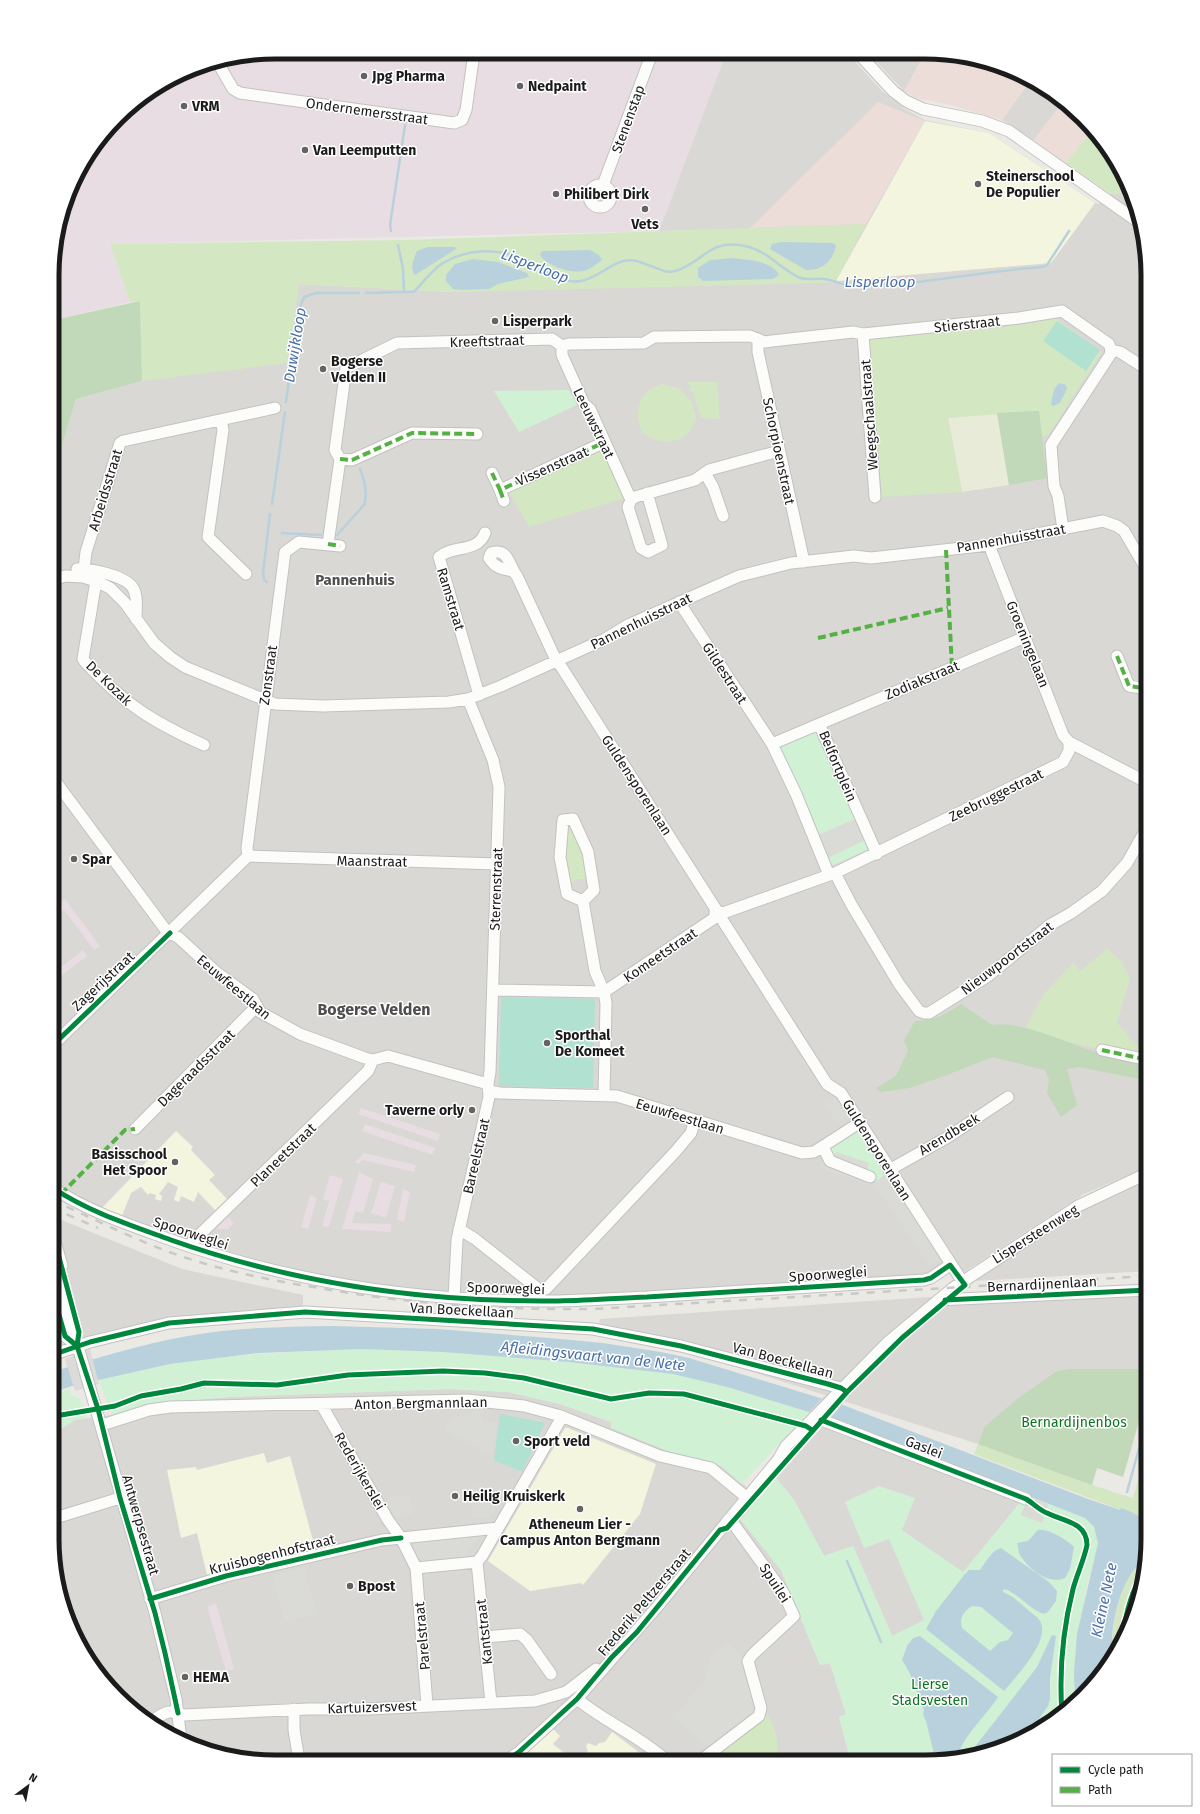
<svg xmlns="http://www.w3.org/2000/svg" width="1200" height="1814" font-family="'Fira Sans',sans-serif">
<rect width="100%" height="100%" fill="#eae9e4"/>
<!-- residential -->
<path fill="#d9d8d5" d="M726,53L848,54L882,91L905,109L925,120L989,133L1095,203L1098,204L1111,194L1131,192L1148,275V1167L1084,1194L963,1273L729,1290L557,1298L465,1295L400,1288L275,1268L98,1211L56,1186L53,1178L54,472L76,399L142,381L299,284L452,292L819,228L659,231Z
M869,54H923L924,55L904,91Z
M1030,81L1062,103L1034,140L1002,120Z
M1148,1180V1271L975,1281L978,1276L1077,1212Z
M52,1216L182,1269L303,1295V1306L167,1322L84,1341Z
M1148,1288V1369L1057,1371L984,1427L978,1444L599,1323L600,1319L930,1297Z
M52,1304L63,1344L52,1349Z
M450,1389L508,1392L560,1404L611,1422L694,1458L707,1460L721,1466L760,1498L741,1520L781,1570L820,1665L830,1663L846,1714L839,1717L851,1762L246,1760L190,1745L140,1716L98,1675L69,1624L52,1539V1434L75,1420L112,1415L163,1403L229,1397Z
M824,1425L1023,1499L924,1621L892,1636L853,1546L824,1556L794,1500L776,1478Z"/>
<!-- commercial -->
<path fill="#ecddd9" d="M923,54H954L1010,69L1061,98L1092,130L1066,163L1034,140L1062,103L1030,81L1002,120L951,105L916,98L904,91L924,55Z
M878,102L925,121L866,224L750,228Z"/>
<!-- industrial -->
<path fill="#e8dde2" d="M275,52L726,53L659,231L110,244L130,302L54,320V246L75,176L128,108L190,69Z
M65,899L100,946L94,950L64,910L53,917V908Z
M83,950L87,956L61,976L56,971Z
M361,1108L440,1134L438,1141L358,1114Z
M365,1124L435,1148L433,1155L362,1131Z
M364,1153L416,1165L414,1172L363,1160L358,1164L355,1162Z
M359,1172L373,1179L363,1213L355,1211L352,1223L391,1224V1232L342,1229Z
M330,1175L343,1179L329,1227L322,1226L329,1201L323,1199Z
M381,1182L395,1186L386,1218L371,1213Z
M403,1189L410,1192L404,1222L397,1219Z
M310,1195L317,1198L308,1229L301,1227Z
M228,1217L234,1223L228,1229H216Z
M216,1603L234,1669L226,1671L207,1607Z"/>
<!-- education -->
<path fill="#f3f5de" d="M925,121L989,133L1095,203L1051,263L836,281Z
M176,1131L193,1147L191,1150L215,1175L209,1180L227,1199L215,1210L198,1192L194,1202L181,1196L179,1202L174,1200L178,1187L168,1182L159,1194L162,1196L161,1201L155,1199L156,1195L150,1193L148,1195L141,1187L131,1193L122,1216L102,1208Z
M565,1428H568L656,1464L640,1514L583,1585L581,1583L530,1591L488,1561Z
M264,1453L267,1463L290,1456L315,1548L207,1575L197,1533L181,1538L167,1470L196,1467L197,1470Z
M553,1729L560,1736L553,1744L574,1761H518Z
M612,1732L615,1734L650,1761H580L588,1751L586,1746L588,1743L596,1746L599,1743L605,1742Z"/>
<!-- farmland -->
<path fill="#e8ebd7" d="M997,413L1009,485L962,492L948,418Z"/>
<!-- grass -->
<path fill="#d3e8c2" d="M1092,130L1102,139L1131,192L1111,194L1066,163Z
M866,224L836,281L824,283L452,292L299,284L288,363L142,381L140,301L130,302L110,244L406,240Z
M1033,318H1055L1102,352L1049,434L1042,437L1039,411L948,418L962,492L882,497L869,339L987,329L1029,323Z
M689,382H717L720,419L701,418L693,393L689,390L691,386L687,383Z
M662,384L679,388L692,402L696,419C693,424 691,432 686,435C676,444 654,444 644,433C636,424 636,404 644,395C648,389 656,387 662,384Z
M601,447L625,498L529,527L508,489Z
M565,821H572L586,852L590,880C580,878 575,878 567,886L562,856Z
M1107,949L1121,961L1130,978L1117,1023L1145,1055L1142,1058L1069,1042L1025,1029L1044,994L1073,963L1080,971Z
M978,1444L1113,1492L1133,1498L1148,1444V1517L1134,1515L1126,1509L1121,1510L974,1454Z
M1147,1558L1131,1624L1110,1660C1113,1628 1117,1577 1147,1558Z
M768,1714C775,1729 781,1745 775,1762L707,1761Z"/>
<!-- forest -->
<path fill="#c1d8b9" d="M140,301L142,381L76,399L54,472V320Z
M1039,411L1047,478L1009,485L997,413Z
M961,1004L992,1025C1015,1020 1058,1039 1081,1047C1101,1055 1125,1057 1147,1062L1145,1080L1079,1067L1067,1069L1077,1105L1061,1117L1047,1093L1049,1079L1045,1070L993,1057L939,1078L909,1088L881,1092L876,1088L896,1076L908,1051L904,1040L915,1021C936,1020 944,1015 961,1004Z
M1070,1369H1148V1391L1141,1407L1138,1425L1123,1477L1097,1468L1092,1485L978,1444L984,1427L1017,1399L1057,1371Z"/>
<!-- park -->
<path fill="#d1f1d5" d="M569,390L577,405L519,432L494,391Z
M816,731L869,849L831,866L779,746Z
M855,1131L861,1133L887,1174L875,1182L869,1172L836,1152L833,1159L829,1147Z
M361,1349L472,1353L569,1361L673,1374L727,1387L809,1412L742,1484L721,1466L707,1460L680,1456L611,1428V1422L560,1404L508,1392L450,1389L229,1397L163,1403L112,1415L99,1380C135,1372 170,1363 206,1359C257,1353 309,1351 361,1349Z
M70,1388L71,1395L80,1399L86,1418L75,1420L52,1434V1397Z
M776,1478L794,1500L824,1556L853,1546L892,1636L924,1620L889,1539L864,1548L845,1502L879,1486L915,1498L902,1530L963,1572L1023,1499L1025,1494L1085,1518L1094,1527L1098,1537V1546L1087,1585L1074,1672L1075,1701L1061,1716L1028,1735L1048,1706L1050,1699L1052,1636L1037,1667L970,1753L925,1762H851L839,1717L846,1714L830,1663L820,1665L781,1570L741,1520Z"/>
<!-- pitch -->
<path fill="#b0e1d1" d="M1057,321L1100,350L1086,371L1043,341Z
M501,997L595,999L593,1088L499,1086Z
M500,1414L545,1423L522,1472L494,1460Z"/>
<!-- parking -->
<path fill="#dadad7" d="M855,819L865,840L828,858L818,835Z
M835,1099L847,1117L837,1123L825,1105Z
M825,1150L834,1158L836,1152L869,1163L867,1171L875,1182L887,1174L940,1258L929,1266L876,1187L819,1169Z
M475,1407L484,1408L482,1421L497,1423L493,1456L444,1431L452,1416L470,1417Z
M471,1484L501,1494L490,1518H473Z
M410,1495L413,1514L394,1517L387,1497Z
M1028,1497L1048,1504L1042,1523L1021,1515Z
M479,1536L464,1559L409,1564L399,1550L401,1542Z
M304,1567L316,1614L284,1622L272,1575Z
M727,1642L744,1659L757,1714L711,1750L673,1717L702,1684L712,1656Z"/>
<!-- water -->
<path fill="#b8d1dd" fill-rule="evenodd" d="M781,242L832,243L836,245C833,261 822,271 806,270L770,249L772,244Z
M428,247H455L456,249L415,275C409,268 414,259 417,251Z
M590,250L599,255L602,260C597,264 589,270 583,271C571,274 545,265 540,255L542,251Z
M732,258C746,260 772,260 779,275L773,279L703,281L698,277V268L710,260Z
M473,259L498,262L527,273L529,277L498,284L489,289L461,290L453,289L446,281V275L455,264Z
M1059,383L1066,385L1067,389L1060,403L1053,406L1051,404C1053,395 1053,388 1059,383Z
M332,1326L438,1329L549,1338L603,1343L661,1352L689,1358L843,1405L1088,1499L1120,1510L1121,1508C1131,1510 1137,1518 1148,1517L1147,1558C1125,1572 1117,1603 1113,1628C1111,1638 1114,1652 1109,1662C1102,1677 1087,1689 1075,1701L1074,1672L1077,1634L1098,1543L1094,1527L1085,1518L832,1419L727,1387L673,1374L569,1362L443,1352L361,1349L259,1353L170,1364L72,1386L52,1393V1372C97,1358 142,1344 188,1336C235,1327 284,1327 332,1326Z
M1038,1530C1048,1528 1067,1540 1074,1547L1070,1569L1065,1578C1050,1585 1031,1571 1022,1558C1018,1554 1019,1548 1017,1543L1028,1541Z
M1001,1548L1049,1582L1057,1591L1056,1601L1048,1612L1044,1614C1029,1609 1020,1595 1005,1589L1003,1590V1592C1013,1596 1020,1603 1028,1610C1032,1614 1039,1617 1041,1623C1049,1642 1016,1677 1004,1691L926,1629L936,1611L965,1574L969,1570H980C985,1563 992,1550 1001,1548ZM972,1606L981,1607L1013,1633L1008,1640L1000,1642L990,1651L962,1628C959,1618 964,1611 972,1606Z
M1052,1635L1056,1636L1050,1678V1699L1048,1706L1028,1735L1010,1745L970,1753L1037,1667Z
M920,1636L998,1697C989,1712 959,1741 959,1755L937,1760L935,1758L926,1721L923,1715L924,1710C916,1693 913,1675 902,1660L907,1646L913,1638Z"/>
<!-- pier -->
<path fill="#dcdbd9" d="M90,1349L99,1384L75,1391L65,1359Z
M824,1396L843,1403L831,1418L809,1412Z"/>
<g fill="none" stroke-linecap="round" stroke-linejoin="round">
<!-- stream -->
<path stroke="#b8d1dd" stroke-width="2.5" d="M391,231L390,225L405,125
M404,292H414C423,282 432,270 443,263C474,245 507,249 537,266C550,273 564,284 580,281C598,279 611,261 630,260C644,260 663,275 675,271C703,263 709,238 745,246C766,250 780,268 798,277C807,281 815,278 824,279C831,279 839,284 847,285C913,288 977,271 1043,267L1047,265L1069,231
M366,293L404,292L403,269L398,245
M286,402L299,309L304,297L316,293H359
M272,504L285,412
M282,533L321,535
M337,535L364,505C368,494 364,479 360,469
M267,582L264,580L263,573L270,514
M1127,1492L1145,1427L1148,1411
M847,1561L881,1642"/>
<defs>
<path id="minor" d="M859,54L893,91L906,101L923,109L982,121L1009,131L1137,221
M218,63L233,89L240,93L454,123L462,120L466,110L474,53
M603,185L652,53
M589 196a11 11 0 1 1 22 0a11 11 0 1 1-22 0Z
M863,334L875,497
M758,339V352L804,562
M562,346V355L584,404L590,409L631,500L635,497L695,480L709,470L779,451
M1111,350L1120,352L1148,370
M221,420L223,430L208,537L246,574
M340,459L352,460L412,433L477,434
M492,473L500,490L605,442
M705,473L713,487L723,516
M500,490L504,501
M631,500L628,507L641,548L648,552L662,545L647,493
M1063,529L1058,496L1054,486L1051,445L1110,355L1111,350
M328,544L340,459L335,450L346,368L397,343L552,339L562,346L569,344L644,343L654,337L750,336L765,342L772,341L853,332L863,334L1019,318L1062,311L1109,344L1111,350
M989,545L1063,735L1069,742L1148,783
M77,569C90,568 126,576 133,588C138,595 136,611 136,619
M84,569L86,552L120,443L123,441L275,408
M513,571C502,569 495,568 489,558L491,553C509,547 509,567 517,576L556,660L562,668L717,911L723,913
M53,580L65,576L83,577L96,581L110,588L125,603L154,643L170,657L185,667L275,704L323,706L449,702L468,699L501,686L605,639L628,625L739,576L791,563L854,556L871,558L989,545L1016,538L1103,521L1117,526L1124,531L1148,572
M96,581L83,659L85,662C124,704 153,722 204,745
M679,602L772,744L796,794L829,875
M1117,656L1129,686L1148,689
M479,695L439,557C452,545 478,553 485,533
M819,724L877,854
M772,744L1025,637
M53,778L165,929L179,938L216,972L253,999L260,1012L300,1034L365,1058L373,1060L388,1056L488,1084
M573,819L588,852L594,890L583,901L567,894L560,857L563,820Z
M248,856L247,848L285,552L299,542L340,546
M248,856L497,864
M835,873L851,904L899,984L919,1011L924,1013H929L988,976L1050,925L1071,913L1102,891L1127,863L1148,826
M583,901L595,971L604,992L606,1003L604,1095
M717,911L715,913L716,917L721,918L827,1084L841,1093L962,1281
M723,913L835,873L1063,762L1069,751V742
M1146,963L1148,962
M493,990L604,992L716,917
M53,1045L248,856
M1102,1050L1148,1060
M489,1091L500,1093L617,1096L802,1153L814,1152L859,1123
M135,1129L257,1006
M823,1147L830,1161L870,1177
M889,1170L948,1137L1008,1097
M53,1188C89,1212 130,1225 171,1240C293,1283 424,1302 553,1301C584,1301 616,1298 647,1297C739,1292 831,1286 924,1280L931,1278L950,1265
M459,1229L475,1239L536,1287L540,1297
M52,1231L62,1266
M188,1246L368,1071L373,1060
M52,1257L155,1613L176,1699L181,1740
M52,1290L65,1336L77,1346
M538,1290L546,1289L676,1151L691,1133L695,1120
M454,1298L457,1240L489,1097L488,1084L490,1072L499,787L493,760L468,699
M938,1300L1148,1290
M52,1355L90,1342L169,1323L305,1312L593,1329L681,1346L841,1388
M321,1404L388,1520L401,1538L416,1568L427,1705
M814,1417L1026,1499
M102,1425L149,1410L170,1407L467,1400L524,1406L561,1416L660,1456L711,1468L746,1497
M52,1519L120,1498
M477,1562L491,1703
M416,1568L477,1562L482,1556L562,1417
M150,1599L226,1576L382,1540L498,1528
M485,1637L520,1634L527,1640L551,1674
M577,1699C605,1722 640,1736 667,1761
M294,1709V1730L299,1760
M151,1722C165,1712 167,1709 184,1715L308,1709H368L535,1701L566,1692L596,1669
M506,1761L519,1752L577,1699L657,1607L778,1460L786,1446L887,1343L953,1288L1078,1206L1148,1173
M700,1761L759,1716L761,1708L748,1661L752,1655L794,1616L783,1592L735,1526L728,1520"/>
</defs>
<!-- minor casing -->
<use href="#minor" stroke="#c2c2c0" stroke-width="13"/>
<!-- minor -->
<use href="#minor" stroke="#fcfcfb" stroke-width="11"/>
<!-- rail -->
<path stroke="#c9c9c8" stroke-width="2.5" stroke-dasharray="8 8" stroke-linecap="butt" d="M52,1200C92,1218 131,1238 172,1253C219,1270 269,1280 319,1288C410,1304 500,1310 593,1309L1148,1276
M52,1208L98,1228"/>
<!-- quiet -->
<path stroke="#55b145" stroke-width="4" stroke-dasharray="8 4" stroke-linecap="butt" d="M340,459L352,460L412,433L477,434
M492,473L500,490L605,442
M500,490L504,501
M328,544L340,546
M946,550L952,668
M818,638L948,608
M1117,656L1129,686L1148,689
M1102,1050L1148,1060
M61,1194L125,1130L135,1129"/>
<defs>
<path id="cycleway" d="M53,1045L170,933
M53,1188C89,1212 130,1225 171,1240C293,1283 424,1302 553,1301C584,1301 616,1298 647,1297C739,1292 831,1286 924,1280L931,1278L950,1265L965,1285L902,1338L847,1392L727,1528L720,1530L637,1632L612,1657L577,1699L519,1752L506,1761
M52,1231L79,1332L77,1346L98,1409L120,1498L155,1613L165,1653L178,1713
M52,1290L65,1336L77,1346
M945,1300L1148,1290
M52,1355L90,1342L169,1323L305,1312L593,1329L681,1346L828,1384L841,1388L847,1392
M52,1419L61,1415L115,1406L141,1396L181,1389L204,1383L277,1385L348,1375L443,1371L485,1373L524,1378L611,1399L649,1393L684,1394L806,1426L812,1430
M821,1420L1026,1499C1033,1503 1039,1510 1047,1513C1063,1521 1087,1522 1087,1545C1084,1560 1077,1574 1073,1589C1063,1629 1059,1673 1062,1714
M150,1599L226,1576L382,1540L401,1538
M1122,1639C1125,1618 1130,1592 1143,1574"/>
</defs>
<!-- cycleway casing -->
<use href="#cycleway" stroke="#fff" stroke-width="8"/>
<!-- cycleway -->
<use href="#cycleway" stroke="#00873e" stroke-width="5"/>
</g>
<!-- markers -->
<g fill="#636361" stroke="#fff" stroke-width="1.5">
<circle cx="364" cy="76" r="4"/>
<circle cx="520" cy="86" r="4"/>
<circle cx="184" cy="106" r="4"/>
<circle cx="305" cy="150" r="4"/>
<circle cx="978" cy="184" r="4"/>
<circle cx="556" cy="194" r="4"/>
<circle cx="645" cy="209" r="4"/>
<circle cx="495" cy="321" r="4"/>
<circle cx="323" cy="369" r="4"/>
<circle cx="74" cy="859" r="4"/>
<circle cx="547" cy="1043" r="4"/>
<circle cx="472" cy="1110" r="4"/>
<circle cx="175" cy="1162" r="4"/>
<circle cx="516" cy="1441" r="4"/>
<circle cx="455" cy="1496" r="4"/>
<circle cx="580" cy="1509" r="4"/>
<circle cx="350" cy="1586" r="4"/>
<circle cx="185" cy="1677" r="4"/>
</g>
<g text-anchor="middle" stroke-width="3" stroke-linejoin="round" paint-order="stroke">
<!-- poi labels -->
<g font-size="14" font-weight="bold" fill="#1b1b1b" stroke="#fff" text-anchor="start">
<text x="372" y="81">Jpg Pharma</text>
<text x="528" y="91">Nedpaint</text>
<text x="192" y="111">VRM</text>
<text x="313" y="155">Van Leemputten</text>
<text x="986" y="181">Steinerschool<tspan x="986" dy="16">De Populier</tspan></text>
<text x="564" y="199">Philibert Dirk</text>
<text x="645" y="229" text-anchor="middle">Vets</text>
<text x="503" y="326">Lisperpark</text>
<text x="331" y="366">Bogerse<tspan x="331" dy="16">Velden II</tspan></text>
<text x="82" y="864">Spar</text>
<text x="555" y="1040">Sporthal<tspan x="555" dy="16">De Komeet</tspan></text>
<text x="464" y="1115" text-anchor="end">Taverne orly</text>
<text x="167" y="1159" text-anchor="end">Basisschool<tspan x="167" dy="16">Het Spoor</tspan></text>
<text x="524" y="1446">Sport veld</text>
<text x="463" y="1501">Heilig Kruiskerk</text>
<text x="580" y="1529" text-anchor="middle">Atheneum Lier -<tspan x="580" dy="16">Campus Anton Bergmann</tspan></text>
<text x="358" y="1591">Bpost</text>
<text x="193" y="1682">HEMA</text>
</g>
<!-- street labels -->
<g font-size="14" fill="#1b1b1b" stroke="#fff">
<text transform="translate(367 111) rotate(8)" y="5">Ondernemersstraat</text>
<text transform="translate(628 119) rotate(-70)" y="5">Stenenstap</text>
<text transform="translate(967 324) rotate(-6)" y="5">Stierstraat</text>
<text transform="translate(487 341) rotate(-2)" y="5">Kreeftstraat</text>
<text transform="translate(869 415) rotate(-94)" y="5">Weegschaalstraat</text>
<text transform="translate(594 423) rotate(64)" y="5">Leeuwstraat</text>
<text transform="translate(779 451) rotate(78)" y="5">Schorpioenstraat</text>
<text transform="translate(552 466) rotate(-24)" y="5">Vissenstraat</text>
<text transform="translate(105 490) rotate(-73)" y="5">Arbeidsstraat</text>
<text transform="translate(1011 538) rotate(-10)" y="5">Pannenhuisstraat</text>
<text transform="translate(451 599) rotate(73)" y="5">Ramstraat</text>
<text transform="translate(641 621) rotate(-26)" y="5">Pannenhuisstraat</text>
<text transform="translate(1028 644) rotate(68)" y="5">Groeningelaan</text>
<text transform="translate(725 673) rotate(57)" y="5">Gildestraat</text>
<text transform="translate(268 675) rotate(-82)" y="5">Zonstraat</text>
<text transform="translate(922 680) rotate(-23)" y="5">Zodiakstraat</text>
<text transform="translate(109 683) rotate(44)" y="5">De Kozak</text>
<text transform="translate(838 766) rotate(67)" y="5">Belfortplein</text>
<text transform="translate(637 785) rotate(57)" y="5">Guldensporenlaan</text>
<text transform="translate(996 795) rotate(-26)" y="5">Zeebruggestraat</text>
<text transform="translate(372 861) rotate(1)" y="5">Maanstraat</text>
<text transform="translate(496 889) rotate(-88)" y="5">Sterrenstraat</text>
<text transform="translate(660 955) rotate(-34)" y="5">Komeetstraat</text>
<text transform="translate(1007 958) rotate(-37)" y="5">Nieuwpoortstraat</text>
<text transform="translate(103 981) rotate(-43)" y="5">Zagerijstraat</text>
<text transform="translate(234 987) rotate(40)" y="5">Eeuwfeestlaan</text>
<text transform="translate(196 1068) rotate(-45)" y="5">Dageraadsstraat</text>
<text transform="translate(680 1116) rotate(17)" y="5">Eeuwfeestlaan</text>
<text transform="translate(949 1134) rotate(-31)" y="5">Arendbeek</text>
<text transform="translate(877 1150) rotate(58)" y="5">Guldensporenlaan</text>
<text transform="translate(283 1155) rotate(-44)" y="5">Planeetstraat</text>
<text transform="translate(476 1156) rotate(-77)" y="5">Bareelstraat</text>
<text transform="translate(191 1233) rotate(18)" y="5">Spoorweglei</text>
<text transform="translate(1035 1234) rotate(-32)" y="5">Lispersteenweg</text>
<text transform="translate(828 1274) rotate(-4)" y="5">Spoorweglei</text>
<text transform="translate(1042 1284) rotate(-3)" y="5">Bernardijnenlaan</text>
<text transform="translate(506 1288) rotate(2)" y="5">Spoorweglei</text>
<text transform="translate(462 1310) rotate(3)" y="5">Van Boeckellaan</text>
<text transform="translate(783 1360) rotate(15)" y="5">Van Boeckellaan</text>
<text transform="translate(421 1403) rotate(-1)" y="5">Anton Bergmannlaan</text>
<text transform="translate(924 1447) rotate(21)" y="5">Gaslei</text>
<text transform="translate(360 1471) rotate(60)" y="5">Rederijkerslei</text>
<text transform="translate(141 1525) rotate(74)" y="5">Antwerpsestraat</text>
<text transform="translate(272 1554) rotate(-14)" y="5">Kruisbogenhofstraat</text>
<text transform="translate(775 1583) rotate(57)" y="5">Spuilei</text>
<text transform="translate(644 1602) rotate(-50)" y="5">Frederik Peltzerstraat</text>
<text transform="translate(484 1632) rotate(-96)" y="5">Kantstraat</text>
<text transform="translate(422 1636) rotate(-95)" y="5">Parelstraat</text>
<text transform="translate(372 1707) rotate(-2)" y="5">Kartuizersvest</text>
</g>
<!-- park labels -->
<g font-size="14" fill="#0d7521" stroke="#fff">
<text x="1074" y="1427">Bernardijnenbos</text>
<text x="930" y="1689">Lierse<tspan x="930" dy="16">Stadsvesten</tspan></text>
</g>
<!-- water labels -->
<g font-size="15" font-style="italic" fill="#4b70a8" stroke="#fff">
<text transform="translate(535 266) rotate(21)" y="5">Lisperloop</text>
<text x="880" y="287">Lisperloop</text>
<text transform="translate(295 345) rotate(-81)" y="5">Duwijkloop</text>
<text transform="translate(593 1356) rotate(6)" y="5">Afleidingsvaart van de Nete</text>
<text transform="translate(1104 1600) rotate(-78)" y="5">Kleine Nete</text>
</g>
<!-- neighbourhood labels -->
<g font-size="15" font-weight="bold" fill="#4e4e4e" stroke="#fff">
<text x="355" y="585">Pannenhuis</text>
</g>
<!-- quarter labels -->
<g font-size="16" font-weight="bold" fill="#4e4e4e" stroke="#fff">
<text x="374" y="1015">Bogerse Velden</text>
</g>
</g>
<!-- crop -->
<path d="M0 0H1200V1814H0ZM275 59H925A216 216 0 0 1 1141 275V1539A216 216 0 0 1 925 1755H275A216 216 0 0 1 59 1539V275A216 216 0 0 1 275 59Z" fill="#fff" fill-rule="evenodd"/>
<path fill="none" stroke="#1b1b1b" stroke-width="5" d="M275 59H925A216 216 0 0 1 1141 275V1539A216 216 0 0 1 925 1755H275A216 216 0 0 1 59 1539V275A216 216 0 0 1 275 59Z"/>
<!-- legend -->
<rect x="1052" y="1754" width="140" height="52" fill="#ffffff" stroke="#a4a4a4"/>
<rect x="1060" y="1767" width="20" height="6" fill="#00873e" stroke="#a4a4a4"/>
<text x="1088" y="1774" font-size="12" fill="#1b1b1b">Cycle path</text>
<rect x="1060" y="1787" width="20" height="6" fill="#55b145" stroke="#a4a4a4"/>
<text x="1088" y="1794" font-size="12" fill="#1b1b1b">Path</text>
<!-- north arrow -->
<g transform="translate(28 1786) rotate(32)" stroke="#ffffff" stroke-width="3" paint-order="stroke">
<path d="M0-3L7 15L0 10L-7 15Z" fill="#1b1b1b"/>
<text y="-6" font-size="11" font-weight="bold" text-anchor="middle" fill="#1b1b1b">N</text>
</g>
</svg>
